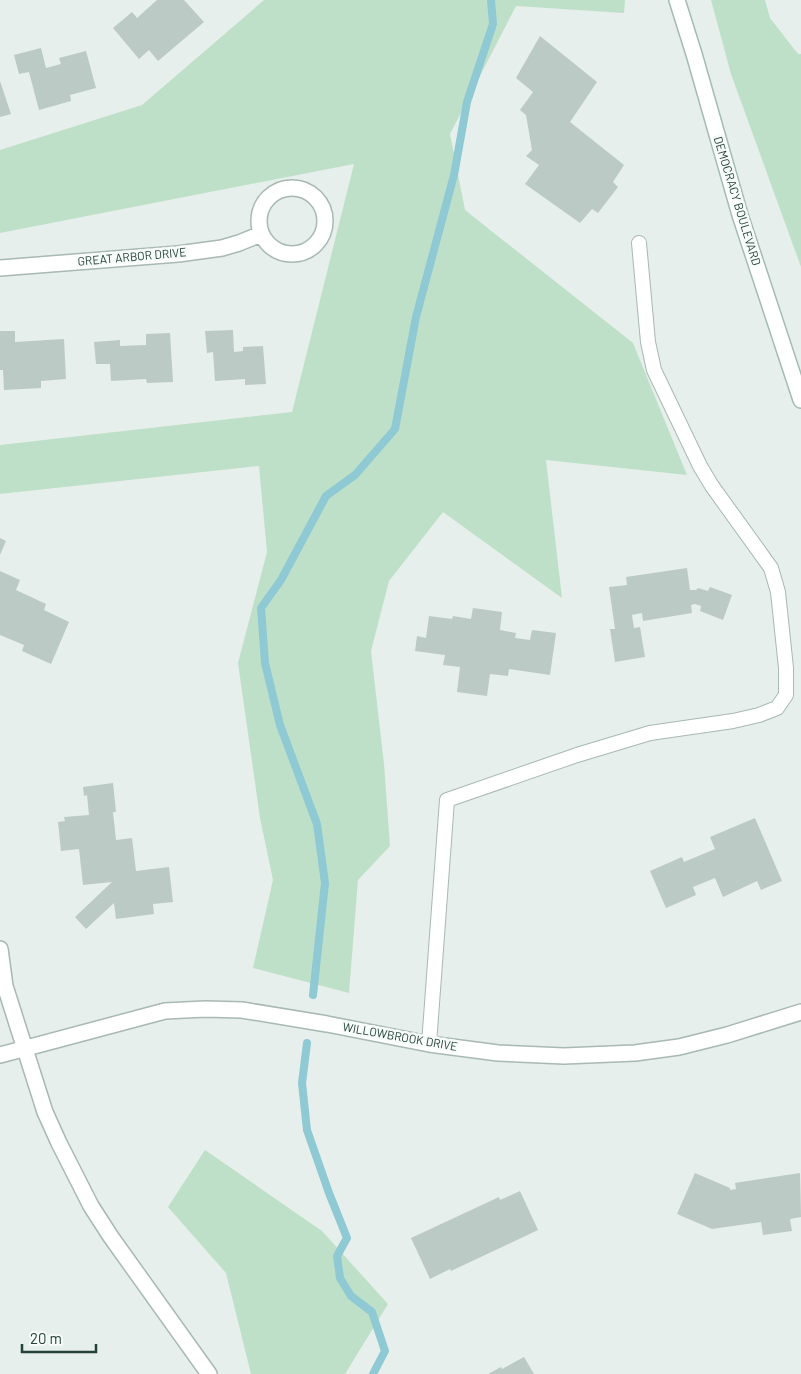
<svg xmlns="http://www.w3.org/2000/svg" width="801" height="1374" font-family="Barlow,sans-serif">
<rect width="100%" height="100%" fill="#e6efeb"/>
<!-- green -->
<path fill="#bfe0c8" d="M264,0H625L624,13L516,6L450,134L465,210L633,343L687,475L546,460L562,598L443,512L389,581L371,651L384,764L390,846L358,880L349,993L253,968L273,880L260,818L238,663L267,552L259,466L0,494V445L292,412L354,164L0,233V150L142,105Z
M711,0H765L770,18L798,54H801V267L731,74Z
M205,1150L322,1231L388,1304L345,1374H251L226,1273L168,1207Z"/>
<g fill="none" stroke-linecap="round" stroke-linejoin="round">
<!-- stream -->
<path stroke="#8ec9d4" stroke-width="8" d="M313,995L325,883L317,824L280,725L265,663L261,608L281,580L326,496L355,475L395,429L416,317L454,175L467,102L493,24L491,0
M307,1043L302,1083L307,1130L329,1193L347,1238L337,1256L340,1278L351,1296L372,1312L385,1351L373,1374"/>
</g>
<!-- building -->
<path fill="#bbcac4" d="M157,0H184L204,22L158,61L149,50L139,59L113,28L132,12L137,18Z
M540,36L597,82L570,122L624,165L613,182L618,187L598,213L592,209L580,223L525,184L539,165L526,156L532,150L526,115L520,110L533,92L516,78Z
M41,48L46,68L61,64L59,58L86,51L96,88L70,95L71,101L39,110L29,72L19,74L14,55Z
M0,81L11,114L0,117Z
M233,330L234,352L243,351V347L263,346L266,384L245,385V379L215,381L213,352L207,353L205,331Z
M0,331H15V342L64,339L66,379L41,381V388L4,390L3,370H0Z
M170,333L173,382L147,383L146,379L111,381L110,364H96L94,342L120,340V346L146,345V334Z
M0,538L6,541L0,555Z
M687,568L690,590H696L698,588L708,591L710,587L732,595L723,620L700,611L701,606L695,604L691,605L692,613L643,621L642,613L632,615L634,628L640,627L645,657L615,662L610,629H615L609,587L627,585L626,577Z
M0,571L20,580L16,590L46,604L44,610L69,622L51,664L22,651L24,645L0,635Z
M473,608L502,612L500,630L516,633L515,638L530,640L532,630L556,633L550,675L509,669L508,676L490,674L487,696L457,692L460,667L443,665L445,655L415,651L417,636L426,638L429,616L452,619L453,616L471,619Z
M113,783L116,812H113L116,840L132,838L136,871L169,867L173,902L153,904L154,914L116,919L114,903L86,929L75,917L112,882L83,885L79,849L61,851L58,822L65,821L64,817L89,815L87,795L84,796L83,787Z
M755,818L782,881L761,890L757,881L723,897L715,878L693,887L696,895L666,908L650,871L682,857L684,862L715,849L710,837Z
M695,1173L730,1188V1190L736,1189L735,1183L800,1173L801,1217L790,1219L792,1231L763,1235L761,1222L712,1229L677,1214Z
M520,1191L538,1230L451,1271L450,1269L430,1279L411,1238L499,1197L500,1200Z
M524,1357L534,1374H488L501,1367L502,1369Z"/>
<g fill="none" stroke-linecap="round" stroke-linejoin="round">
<defs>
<path id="service" d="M429,1044L447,800L577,755L650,733L733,721L759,715L777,708L786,695V668L778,592L771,568L712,486L700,466L654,370L648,342L639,243"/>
<path id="minor" d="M259 221a33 33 0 1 1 66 0a33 33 0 1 1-66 0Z
M0,268L178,254L222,248L239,243L261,234
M0,949L5,986L45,1112L59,1143L91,1206L111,1237L209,1374
M0,1055L165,1011L205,1009L242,1010L327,1024L429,1044L498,1053L564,1056L635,1053L679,1047L727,1035L801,1012"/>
<path id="secondary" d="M677,0L694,54L740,215L801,400"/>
</defs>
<!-- service casing -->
<use href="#service" stroke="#a8b8b2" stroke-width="16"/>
<!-- minor casing -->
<use href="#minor" stroke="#a8b8b2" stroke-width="18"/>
<!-- secondary casing -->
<use href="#secondary" stroke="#a4bbb3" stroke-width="18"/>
<!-- service -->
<use href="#service" stroke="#fff" stroke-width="14"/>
<!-- minor -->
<use href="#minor" stroke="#fff" stroke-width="15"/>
<!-- secondary -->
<use href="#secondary" stroke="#fff" stroke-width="15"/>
</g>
<g text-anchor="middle" stroke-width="5" stroke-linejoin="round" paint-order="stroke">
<!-- street labels -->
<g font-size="12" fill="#24423a" stroke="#f7fbf9">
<text transform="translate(737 201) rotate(73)" y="4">DEMOCRACY BOULEVARD</text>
<text transform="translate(132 257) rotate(-5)" y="4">GREAT ARBOR DRIVE</text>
<text transform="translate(400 1037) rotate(10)" y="4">WILLOWBROOK DRIVE</text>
</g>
</g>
<!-- scale -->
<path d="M22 1344v8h74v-8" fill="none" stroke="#24423a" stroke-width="2.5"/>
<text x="30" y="1344" font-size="15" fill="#24423a" stroke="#f7fbf9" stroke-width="4" paint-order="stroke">20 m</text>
</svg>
